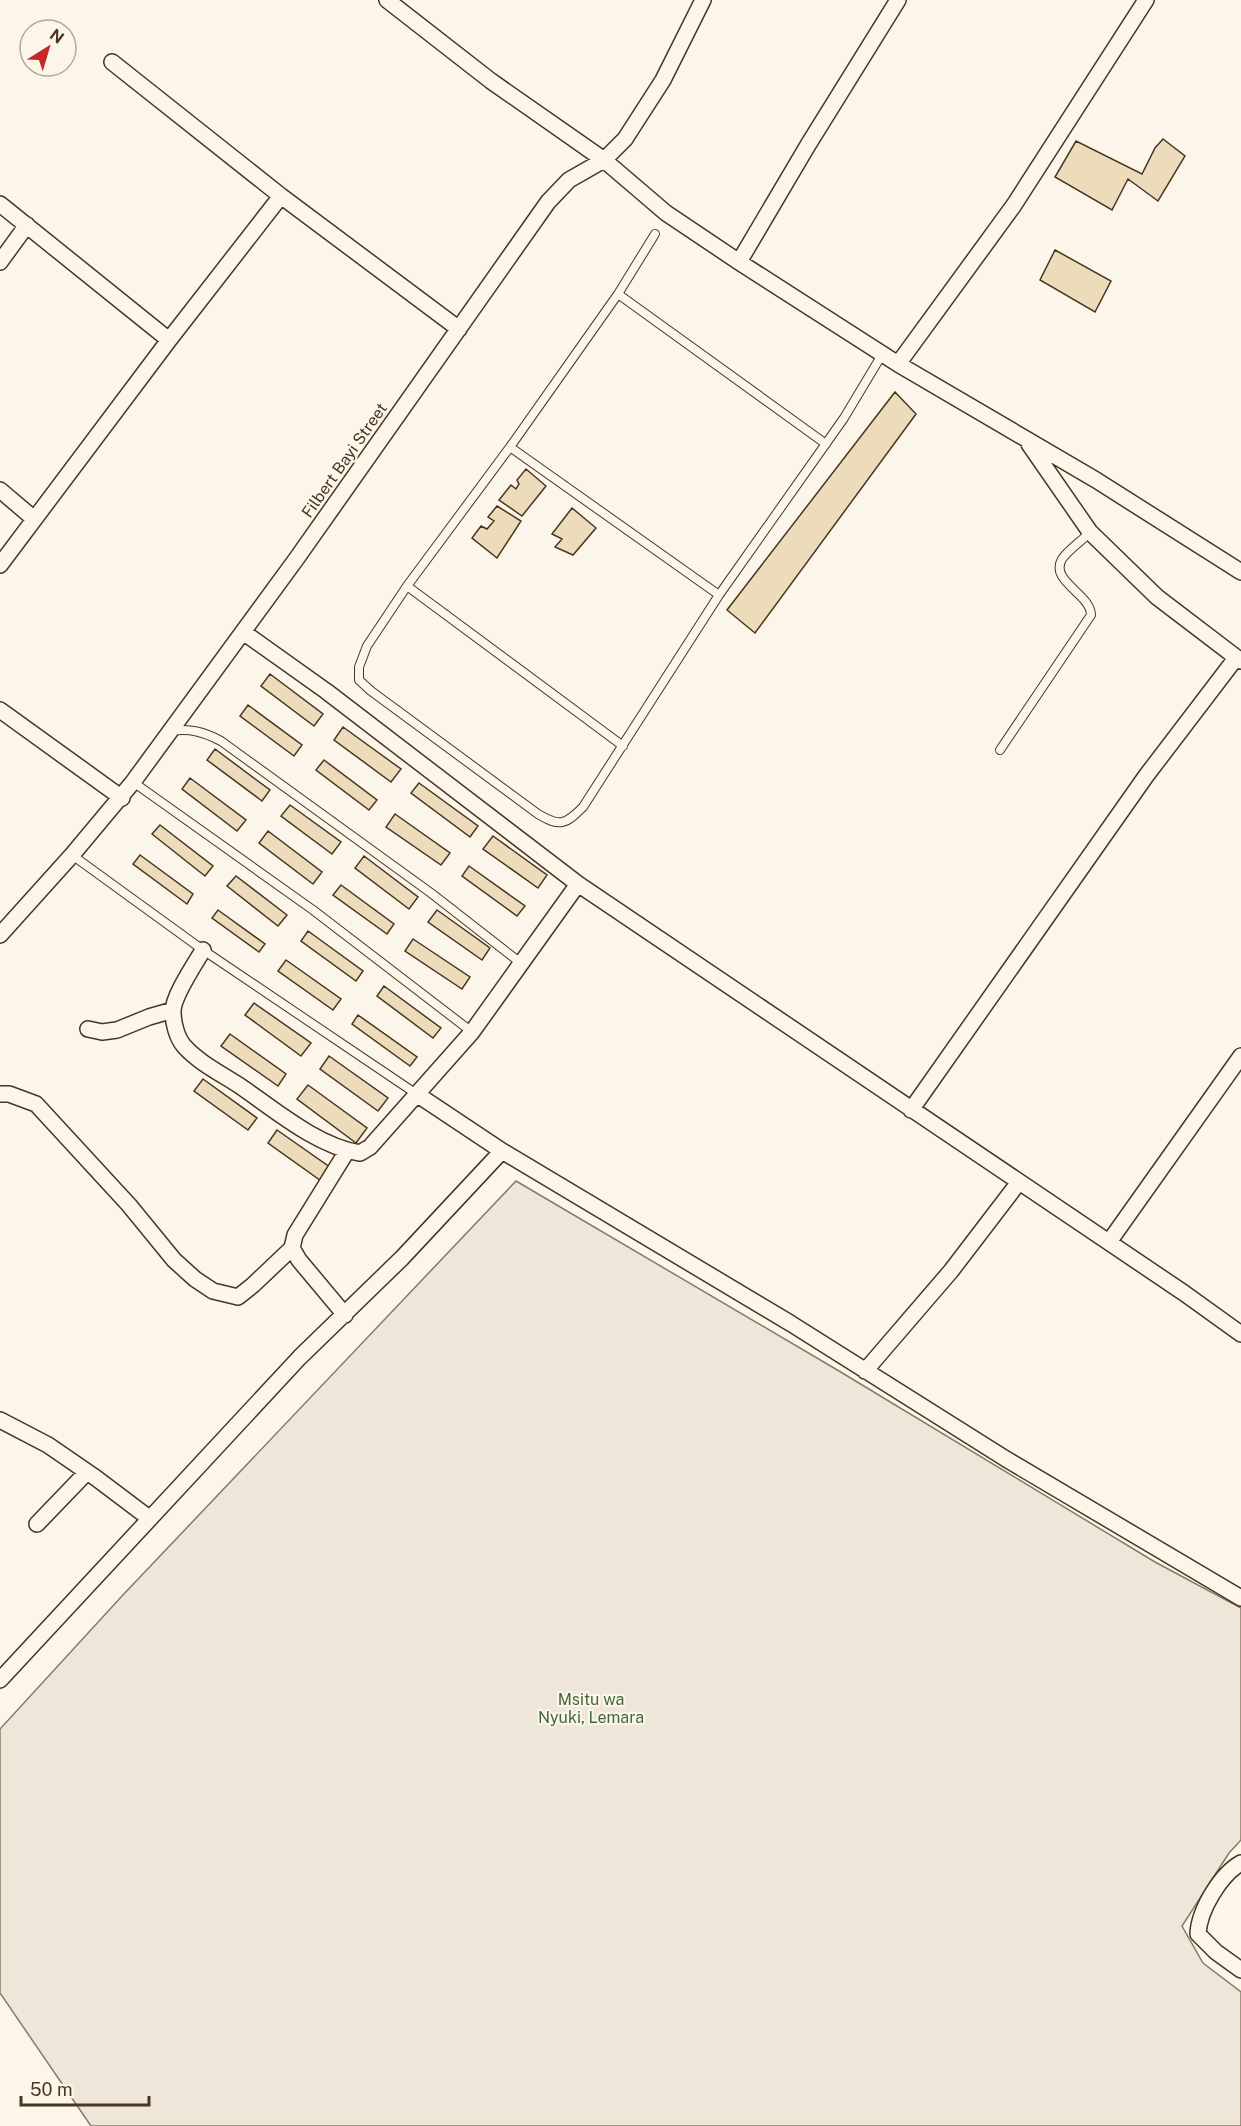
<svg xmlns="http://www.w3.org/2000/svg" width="1241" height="2126" font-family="'Public Sans',sans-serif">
<rect width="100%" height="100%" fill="#fbf6e9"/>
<!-- green -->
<path fill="#ede6d9" stroke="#887966" stroke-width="1.5" d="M516,1181L839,1371L1155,1562L1241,1608V1840L1229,1853L1182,1926L1203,1963L1241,1992V2126H91L0,1993V1729L122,1596Z"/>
<!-- building -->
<path fill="#ecdcbc" stroke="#4a3520" stroke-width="1.5" d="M1163,139L1185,156L1158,201L1128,179L1112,210L1055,177L1076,141L1142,174L1155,148Z
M1055,250L1111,281L1095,312L1040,280Z
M895,392L916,414L755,633L727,610Z
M526,469L546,486L522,516L499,500L511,485L516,489L519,484L517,480Z
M497,506L521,521L497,558L472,538L481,526L487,529L494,521L488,517Z
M572,508L596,528L573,555L555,547L562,539L552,534Z
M270,674L323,714L314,726L261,686Z
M248,705L302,745L294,756L240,716Z
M343,727L401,769L391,782L334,740Z
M215,749L270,790L262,801L207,760Z
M324,760L377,800L369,810L316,770Z
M190,778L246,820L237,831L182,789Z
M419,783L478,826L470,837L411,793Z
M290,805L341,842L332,854L281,816Z
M395,814L450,853L441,865L386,827Z
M160,825L213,866L205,876L152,834Z
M268,831L322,872L313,884L259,843Z
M493,836L547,875L538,888L483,849Z
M140,855L193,894L187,904L133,864Z
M364,856L418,897L409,909L355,868Z
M469,866L525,906L517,916L462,876Z
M236,876L287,915L278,926L227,886Z
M341,885L394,924L387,934L333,895Z
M218,910L265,944L259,952L212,918Z
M437,910L490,948L482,960L428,922Z
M308,931L363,971L356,981L301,941Z
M413,939L470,977L462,989L405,951Z
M286,960L341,999L333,1010L278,971Z
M384,986L441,1028L433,1038L377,996Z
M254,1003L311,1043L301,1056L245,1015Z
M358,1015L417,1057L410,1066L352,1024Z
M230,1034L286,1074L278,1086L221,1046Z
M329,1056L388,1098L378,1111L320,1069Z
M203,1079L257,1118L248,1130L194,1091Z
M308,1085L367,1128L356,1143L297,1099Z
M277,1130L334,1170L324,1183L268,1143Z"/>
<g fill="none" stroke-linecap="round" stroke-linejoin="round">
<defs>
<path id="service" d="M655,234L618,294L510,447L407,586L367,646L359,667V680L371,691L538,814C560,827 565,825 583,807L719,595L844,418L883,353
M618,294L826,444
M510,447L719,595
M407,586L623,746
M171,731C190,728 204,732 221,741L431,893L522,964
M1000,750L1091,615C1091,594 1049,581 1062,559C1069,549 1082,541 1090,532
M133,782L313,910L472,1032
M72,855L203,950L418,1095"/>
<path id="minor" d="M387,0L491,81L604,160L666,213L739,262L898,364L1096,480L1241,572
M112,62L281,196L459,329
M0,204L169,340
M0,262L27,225
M739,262L808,145L898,0
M898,364L1014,205L1146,0
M1029,444L1090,532L1157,597L1241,661
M0,490L33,518
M0,565L169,340L281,196
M243,632L326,691L578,884L1184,1293L1241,1334
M0,710L122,798
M0,935L72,855L133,782L297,558L548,202L569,180L604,160L625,139L663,80L703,0
M203,950C195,964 173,996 173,1011C173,1023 177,1038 184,1046C199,1063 222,1074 240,1086C275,1110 317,1146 360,1153L370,1147L472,1032L578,884
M88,1029L102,1032L117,1030L149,1017L173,1010
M0,1094H9L36,1104L129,1205L174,1260L195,1279L213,1291L238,1297L253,1285L292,1248
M418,1095L502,1151L790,1323L1006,1459L1241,1598
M911,1110L1146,776L1236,658
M1109,1242L1241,1056
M345,1315L299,1260L292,1248L295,1235L347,1151
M865,1371L951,1271L1019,1182
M0,1420L48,1445L96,1478L149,1518
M37,1524L87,1472
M0,1680L300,1357L402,1258L502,1151
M1241,1863C1221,1874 1199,1910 1198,1934L1216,1952L1241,1970"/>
</defs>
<!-- service casing -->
<use href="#service" stroke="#4a3520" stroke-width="10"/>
<!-- minor casing -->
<use href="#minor" stroke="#4a3520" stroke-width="18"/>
<!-- service -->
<use href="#service" stroke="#fbf6e9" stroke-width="8"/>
<!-- minor -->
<use href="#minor" stroke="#fbf6e9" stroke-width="15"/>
</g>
<g text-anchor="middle" stroke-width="4.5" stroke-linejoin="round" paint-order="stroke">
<!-- street labels -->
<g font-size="16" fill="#4a3520" stroke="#fbf6e9">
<text transform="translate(344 460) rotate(-55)" y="6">Filbert Bayi Street</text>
</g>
<!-- park labels -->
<g font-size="16" fill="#436837" stroke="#fbf6e9">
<text x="591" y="1705">Msitu wa<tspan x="591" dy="18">Nyuki, Lemara</tspan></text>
</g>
</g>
<!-- north arrow -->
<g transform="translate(48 48) rotate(37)"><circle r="28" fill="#fbf6e9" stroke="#b4a999" stroke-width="1.5"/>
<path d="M0-4.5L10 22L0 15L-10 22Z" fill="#c62828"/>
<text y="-9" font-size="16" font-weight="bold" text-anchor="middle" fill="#4a3520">N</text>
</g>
<!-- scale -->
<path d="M21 2096v9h128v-9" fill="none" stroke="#4a3520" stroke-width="3"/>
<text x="30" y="2096" font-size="18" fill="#4a3520" stroke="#fbf6e9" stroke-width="4.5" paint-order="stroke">50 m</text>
</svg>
